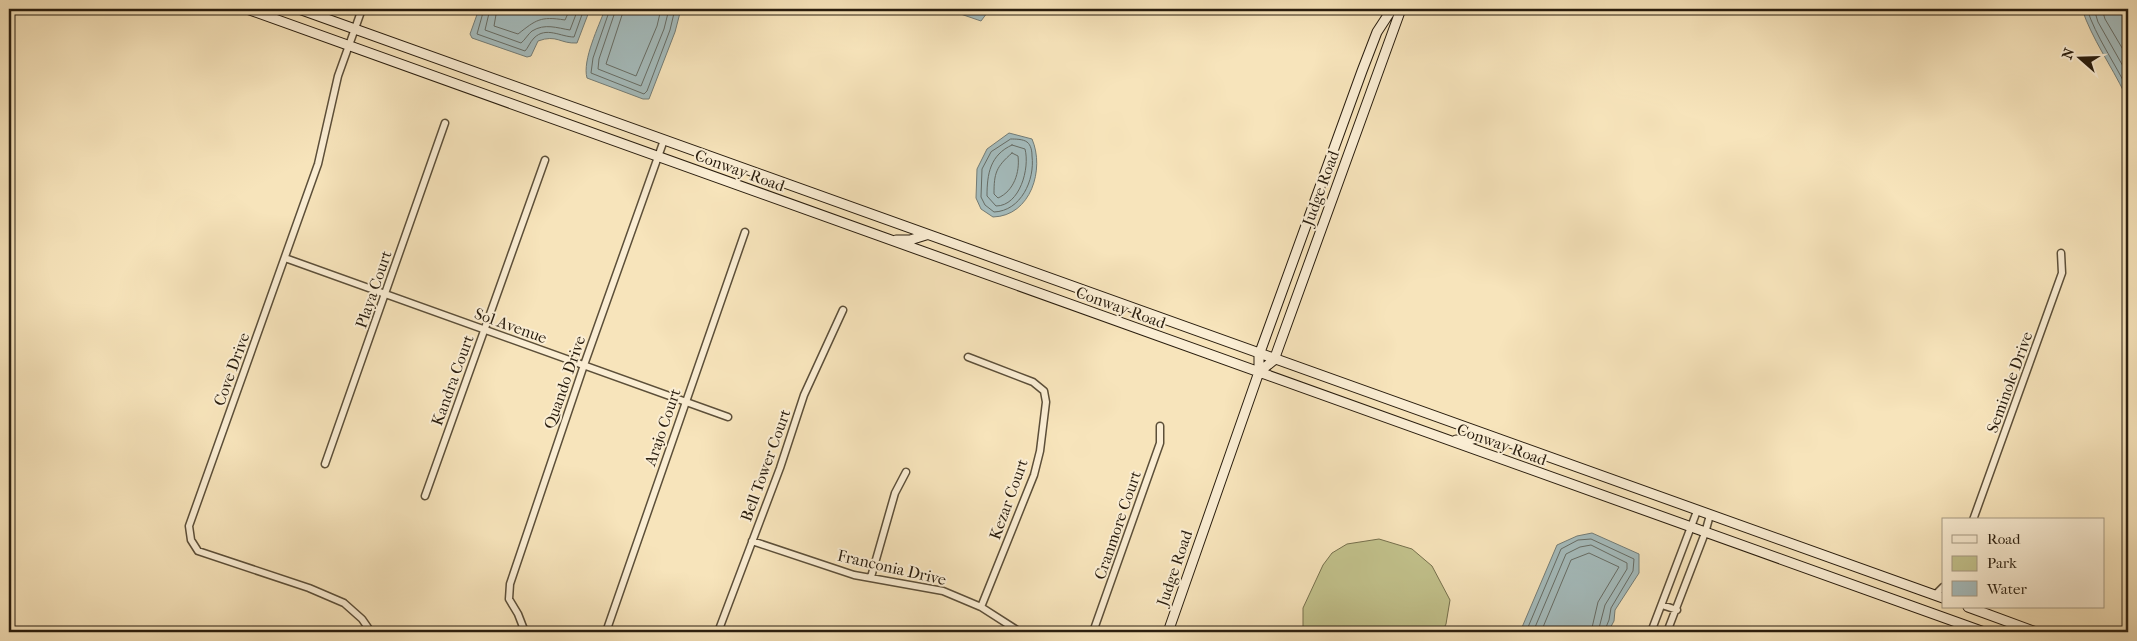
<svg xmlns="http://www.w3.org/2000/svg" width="2137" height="641" font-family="'IM FELL French Canon',serif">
<rect width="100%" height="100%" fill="#f7e4bb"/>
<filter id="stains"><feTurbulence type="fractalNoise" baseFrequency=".004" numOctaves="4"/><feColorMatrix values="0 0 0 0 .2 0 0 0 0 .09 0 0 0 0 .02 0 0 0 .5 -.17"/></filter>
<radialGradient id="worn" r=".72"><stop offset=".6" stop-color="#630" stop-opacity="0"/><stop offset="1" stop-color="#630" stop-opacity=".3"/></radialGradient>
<!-- green -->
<path fill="#c2c28c" stroke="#76704d" d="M1379,539L1412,549L1432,566L1450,600L1446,624L1442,632H1303V608L1323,565L1332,553L1347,544Z"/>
<!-- water -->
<path fill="#a4bbbc" stroke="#737c76" d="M479,9H590L577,43C560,44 557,34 538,41L531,56L527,57L472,38L470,34Z
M605,9H681L675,32L649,99H643L587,78C582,60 599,26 605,9Z
M946,9H990L981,21Z
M2082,9H2128V96L2125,94C2111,65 2092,39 2082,9Z
M1009,133L1032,139C1045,169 1031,216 993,217L981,209L976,198L977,169L987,149Z
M1592,533L1639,554V573L1615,610L1614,621L1608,632H1520L1557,545L1577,536Z"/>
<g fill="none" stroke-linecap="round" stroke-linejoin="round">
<!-- shore -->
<path stroke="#666c65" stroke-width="1" d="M484,9L477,34L525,51C528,48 530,42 534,38C546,26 561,37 574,37L584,9
M490,9L485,30L521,43C525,40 528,34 532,31C545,23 557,28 570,30L578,9
M497,9L494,26L518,34C536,20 540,16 565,20L570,9
M610,9L593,58L591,73L644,94L647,91L670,30L675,9
M616,9L599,59L598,69L641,86L664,29L669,9
M624,9L606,64L636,76L657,26L661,9
M2087,9C2096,37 2115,63 2128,90
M2094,9L2098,22L2128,75
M2102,9L2105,19L2128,58
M1011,139C1015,139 1023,139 1027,142C1031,145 1032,151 1032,156C1035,180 1021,211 994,212L985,205L981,197L982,169L991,152Z
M1012,145L1025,149C1030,168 1020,206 996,206L987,196C987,174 990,155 1012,145Z
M1012,153L1018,156C1020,172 1014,191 998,198L994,194C994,173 996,167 1012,153Z
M1526,632L1561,549L1578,540L1591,539L1634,559L1633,571L1611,608L1609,620L1604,632
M1533,632L1566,554L1580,547L1591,545L1627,563V569L1605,605L1598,632
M1541,632L1571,560L1589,553L1619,567L1598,602L1591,632"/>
<defs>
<path id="street" d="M362,9L338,76L318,164L189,526L191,540L198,551L309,588L344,603L362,619L371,632
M285,258L728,417
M968,357L1033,382L1044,391L1046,402L1040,451L1034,475L981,607
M325,464L445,123
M425,496L545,160
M1973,520L2062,273L2061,253
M752,541L854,575L943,591L981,607L1020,632
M871,577L895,493L906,472
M1935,595L1943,587
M1662,605L1677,610
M525,632L518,614L509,599L510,584L584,365L664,140
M606,632L745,232
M718,632L780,468L804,395L843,310
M1093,632L1160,443V426
M1651,632L1697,511
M1667,632L1705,533L1710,515"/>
<path id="secondary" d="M247,9L1984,632
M299,9L1943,598
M896,240H910L926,235
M1259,372L1274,360L1401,9
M1456,440H1470L1484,435
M1968,607L2036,632
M1168,632L1259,372V355L1362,71L1377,32L1392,9"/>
</defs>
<!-- street casing -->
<use href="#street" stroke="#5c4f39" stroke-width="9"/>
<!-- secondary casing -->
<use href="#secondary" stroke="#291d0e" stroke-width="11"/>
<!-- street -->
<use href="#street" stroke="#faedd3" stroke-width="6"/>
<!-- secondary -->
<use href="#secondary" stroke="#faedd3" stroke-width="9"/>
</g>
<g text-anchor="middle" stroke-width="4" stroke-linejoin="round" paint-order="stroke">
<!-- street labels -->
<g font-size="16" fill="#291d0e" stroke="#faedd3">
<text transform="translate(740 170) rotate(20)" y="6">Conway Road</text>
<text transform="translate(1320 188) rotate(-70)" y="6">Judge Road</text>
<text transform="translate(373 289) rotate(-71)" y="6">Playa Court</text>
<text transform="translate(1121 307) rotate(20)" y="6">Conway Road</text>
<text transform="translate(511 325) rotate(20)" y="6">Sol Avenue</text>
<text transform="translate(231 369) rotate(-70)" y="6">Cove Drive</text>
<text transform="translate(452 380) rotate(-70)" y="6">Kandra Court</text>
<text transform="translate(564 382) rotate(-71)" y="6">Quando Drive</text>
<text transform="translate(2009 382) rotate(-70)" y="6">Seminole Drive</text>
<text transform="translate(662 427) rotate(-71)" y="6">Arajo Court</text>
<text transform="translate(1502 444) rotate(20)" y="6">Conway Road</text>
<text transform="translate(765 465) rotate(-70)" y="6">Bell Tower Court</text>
<text transform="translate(1008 499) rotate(-70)" y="6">Kezar Court</text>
<text transform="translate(1117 525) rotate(-71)" y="6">Cranmore Court</text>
<text transform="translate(892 567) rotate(13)" y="6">Franconia Drive</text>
<text transform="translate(1174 568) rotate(-71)" y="6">Judge Road</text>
</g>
</g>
<!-- margin -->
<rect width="2137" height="641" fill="none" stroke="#f7e4bb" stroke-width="30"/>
<rect x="10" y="10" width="2117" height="621" fill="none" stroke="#291d0e" stroke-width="2.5"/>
<rect x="15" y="15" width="2107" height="611" fill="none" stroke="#291d0e"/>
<!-- legend -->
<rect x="1942" y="518" width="162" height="90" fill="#faedd3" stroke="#a69a84"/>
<rect x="1952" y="535" width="25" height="8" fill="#faedd3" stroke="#a69a84"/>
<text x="1987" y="544" font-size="15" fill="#291d0e">Road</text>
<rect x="1952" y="556" width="25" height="15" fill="#c2c28c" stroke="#a69a84"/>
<text x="1987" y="568" font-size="15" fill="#291d0e">Park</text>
<rect x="1952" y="581" width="25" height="15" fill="#a4bbbc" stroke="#a69a84"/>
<text x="1987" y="594" font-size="15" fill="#291d0e">Water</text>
<!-- north arrow -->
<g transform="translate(2080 58) rotate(290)" stroke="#faedd3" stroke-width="4" paint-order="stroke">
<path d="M0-4L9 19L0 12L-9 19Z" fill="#291d0e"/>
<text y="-8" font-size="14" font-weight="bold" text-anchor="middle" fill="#291d0e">N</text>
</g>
<rect width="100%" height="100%" filter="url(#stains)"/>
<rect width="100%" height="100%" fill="url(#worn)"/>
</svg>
